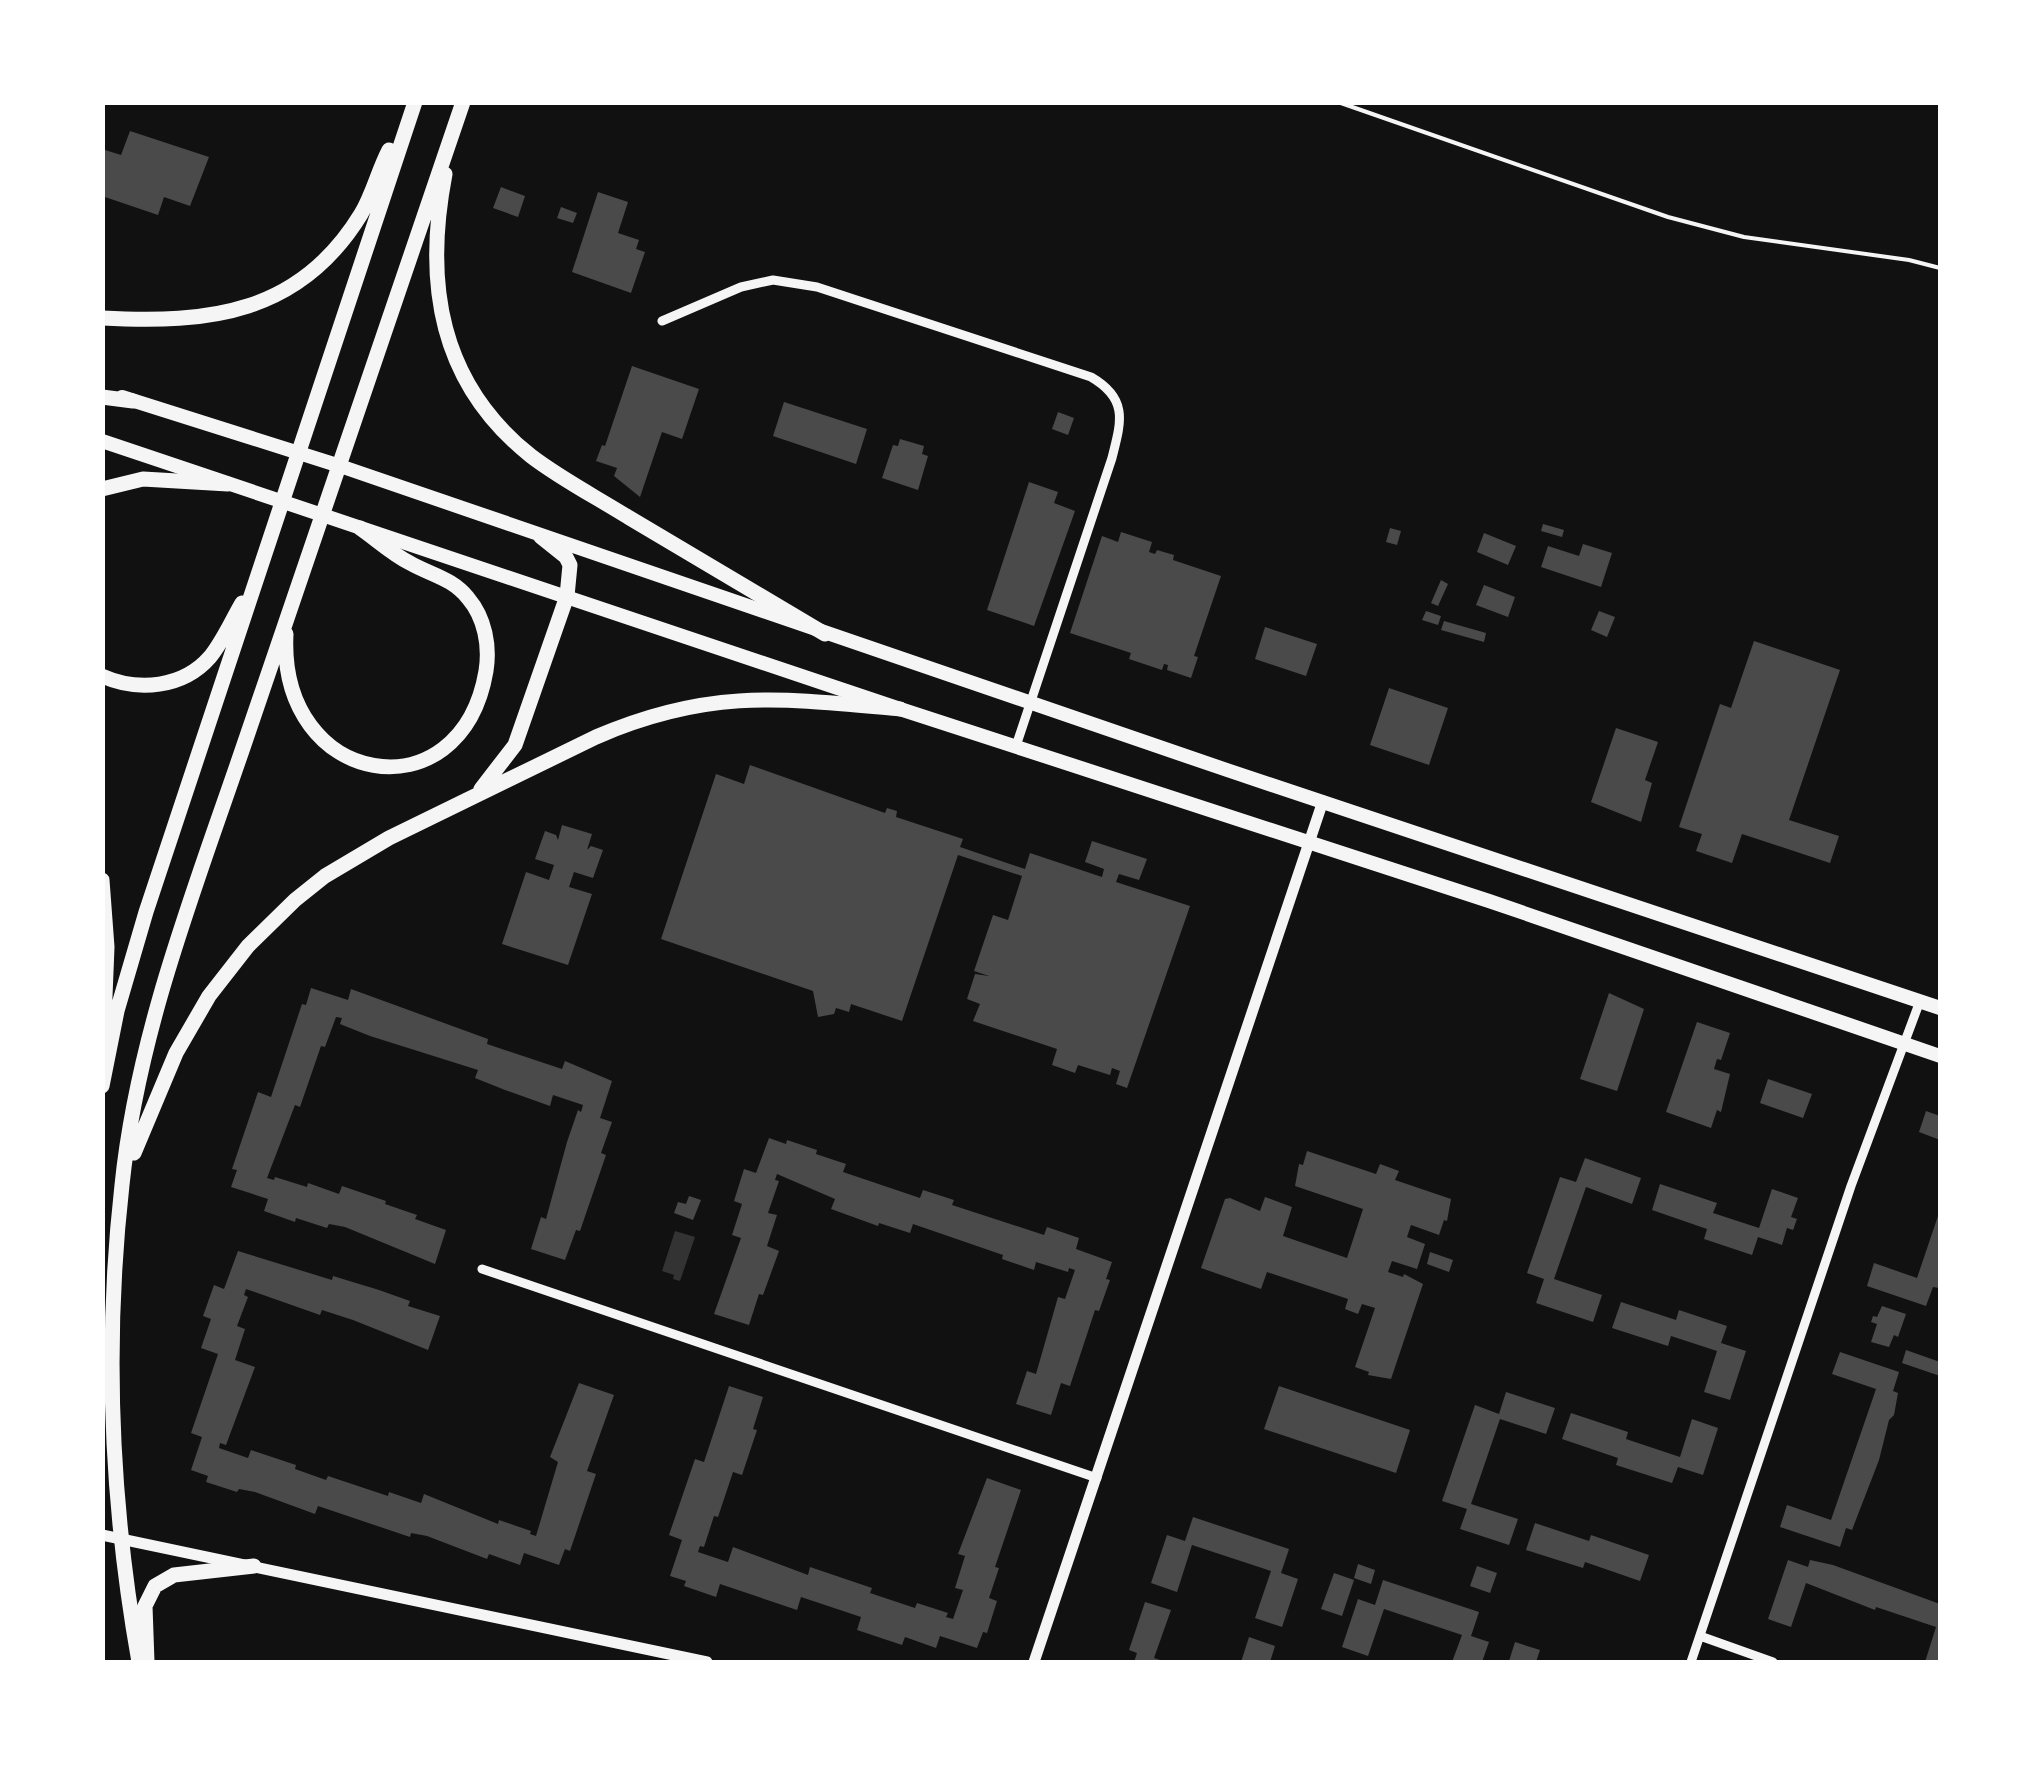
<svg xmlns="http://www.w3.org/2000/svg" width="2043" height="1765" font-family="'Public Sans',sans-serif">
<rect width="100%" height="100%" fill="#111"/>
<!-- water -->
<path fill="#333" d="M675,1231L695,1237L680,1281L673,1279L674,1275L662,1271Z"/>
<!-- building -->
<path fill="#4a4a4a" d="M130,131L209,157L190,206L164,197L158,215L102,196V149L121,155Z
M501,187L525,196L518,217L493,208Z
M598,192L628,202L618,233L639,240L636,249L645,252L631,293L572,272Z
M561,207L577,213L573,223L557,218Z
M632,366L699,389L682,439L662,432L640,497L614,476L617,468L596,461L602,445L605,446Z
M784,402L867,429L856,464L773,436Z
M1058,412L1074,418L1068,435L1052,429Z
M900,439L924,446L922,454L928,456L918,490L882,478L893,445L898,446Z
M1029,482L1058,492L1054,503L1075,511L1034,626L987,610Z
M1543,524L1564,530L1562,537L1541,531Z
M1390,528L1401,531L1397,545L1386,542Z
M1121,532L1152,542L1149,552L1155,554L1157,550L1174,555L1173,560L1221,576L1194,656L1198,657L1191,678L1167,670L1168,665L1164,664L1162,670L1129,659L1131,653L1070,633L1102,536L1118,542Z
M1484,533L1516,546L1508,565L1477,552Z
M1583,544L1612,553L1601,587L1541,567L1548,546L1579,556Z
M1441,580L1448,584L1438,606L1431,603Z
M1484,585L1515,597L1508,617L1476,605Z
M1426,611L1441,616L1438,625L1422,620Z
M1599,611L1615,617L1607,637L1591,630Z
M1444,621L1486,633L1484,642L1441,630Z
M1265,627L1317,644L1306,676L1255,659Z
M1754,641L1840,670L1789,820L1839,836L1830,863L1742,834L1732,863L1696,851L1702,834L1679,827L1720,704L1731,708Z
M1389,688L1448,708L1429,765L1370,745Z
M1616,728L1658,742L1645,780L1652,783L1641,822L1591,802Z
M750,765L885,813L887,808L897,811L896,817L963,839L960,847L1025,869L1030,853L1102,877L1104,869L1085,862L1092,841L1147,859L1139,880L1119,874L1116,882L1190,906L1127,1088L1116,1084L1120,1071L1112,1068L1110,1075L1078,1065L1075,1073L1052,1065L1057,1049L973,1021L980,1004L967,999L975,974L989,976L974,971L993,915L1008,920L1022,876L958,855L902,1021L851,1004L849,1012L836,1008L834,1014L818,1017L813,991L661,939L716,774L744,784Z
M562,825L592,834L587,850L591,846L603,850L593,878L574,872L569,887L592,894L568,965L502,944L526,872L549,880L554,865L535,859L545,831L556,835L558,840Z
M311,988L348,1000L351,989L488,1039L487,1044L562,1069L565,1061L612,1081L600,1118L612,1122L601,1153L606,1155L580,1231L576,1230L565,1260L531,1249L541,1217L546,1219L567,1142L578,1110L581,1112L583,1105L553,1095L550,1106L505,1090L475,1078L478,1070L370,1036L340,1024L342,1018L336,1017L325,1047L321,1046L300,1107L295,1105L267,1178L274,1180L275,1177L307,1187L308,1183L339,1194L342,1186L386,1201L385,1204L417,1215L415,1219L446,1230L435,1264L345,1227L329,1224L327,1228L296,1218L295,1222L264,1211L268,1199L231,1187L237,1170L232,1169L258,1092L271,1097L302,1004L306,1005Z
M1609,993L1644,1009L1617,1091L1580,1079Z
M1697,1022L1730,1033L1721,1060L1717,1059L1714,1069L1730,1074L1721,1112L1717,1110L1711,1128L1666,1112Z
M1768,1079L1812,1094L1803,1118L1760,1103Z
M1926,1111L1940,1116V1140L1919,1132Z
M769,1138L786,1144L787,1140L817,1150L816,1154L846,1164L843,1172L920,1198L923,1190L954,1200L952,1205L1044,1235L1047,1227L1079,1238L1076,1249L1112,1262L1106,1279L1110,1280L1099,1311L1095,1310L1070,1386L1061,1383L1051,1415L1016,1404L1027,1371L1036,1374L1058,1297L1065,1299L1075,1270L1069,1268L1068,1272L1036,1262L1034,1270L1002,1259L1003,1255L913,1224L910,1233L879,1223L878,1226L831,1209L835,1199L777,1174L775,1180L779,1181L768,1213L777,1215L767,1246L779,1251L763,1295L759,1294L749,1325L714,1314L741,1238L732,1235L742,1204L734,1201L744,1169L756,1173Z
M1307,1151L1376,1174L1380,1164L1399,1171L1395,1180L1451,1199L1447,1221L1444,1220L1439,1235L1411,1225L1407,1237L1425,1244L1417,1269L1392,1261L1388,1272L1403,1277L1404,1274L1423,1284L1391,1379L1368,1375L1369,1372L1355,1367L1375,1308L1362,1304L1358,1314L1345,1309L1348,1299L1267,1272L1261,1289L1201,1268L1225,1199L1230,1198L1260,1211L1265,1197L1292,1207L1283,1236L1347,1258L1363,1209L1295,1186L1299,1164L1303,1165Z
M1585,1158L1641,1178L1632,1204L1586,1187L1554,1279L1602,1295L1593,1322L1536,1303L1544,1279L1527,1273L1560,1177L1576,1182Z
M1660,1184L1717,1203L1713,1213L1759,1228L1772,1189L1798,1198L1791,1217L1797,1219L1793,1230L1787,1228L1782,1245L1758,1237L1752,1255L1704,1239L1707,1229L1652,1210Z
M689,1196L701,1200L693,1220L674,1213L678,1202L686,1204Z
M1940,1210V1284L1939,1288L1933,1287L1926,1306L1867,1286L1874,1263L1917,1278Z
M238,1251L332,1280L333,1276L379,1290L410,1301L408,1306L440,1316L428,1350L353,1320L322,1310L320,1315L246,1289L244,1295L248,1297L237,1326L245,1329L235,1360L255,1367L226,1445L220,1443L219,1448L248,1458L251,1450L296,1465L295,1469L326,1480L328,1476L388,1496L389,1492L421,1503L424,1494L498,1524L499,1520L531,1531L530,1534L536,1536L558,1462L550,1457L579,1383L614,1395L587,1471L596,1474L570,1551L565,1549L559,1565L524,1553L520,1565L489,1554L487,1559L427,1536L411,1533L410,1537L318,1506L315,1514L255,1492L239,1489L237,1492L206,1482L208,1476L191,1470L202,1437L191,1433L218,1354L201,1348L211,1319L203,1316L214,1285L224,1289Z
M1430,1252L1453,1260L1449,1272L1427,1264Z
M1621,1302L1676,1320L1679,1310L1727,1326L1721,1343L1746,1351L1730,1400L1704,1392L1717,1351L1671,1336L1668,1346L1612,1328Z
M1882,1306L1906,1314L1898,1337L1894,1335L1889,1347L1871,1342L1877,1324L1871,1322L1873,1316L1877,1317Z
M1906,1350L1940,1362V1376L1902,1363Z
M1840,1352L1899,1372L1893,1391L1898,1393L1894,1415L1889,1420L1879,1460L1852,1530L1846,1528L1840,1547L1780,1527L1787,1505L1831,1520L1876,1389L1832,1374Z
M729,1386L763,1397L753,1429L757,1430L742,1475L733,1472L718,1517L714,1516L704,1547L700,1546L698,1552L728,1562L733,1547L808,1575L810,1567L872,1588L870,1593L915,1608L917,1603L948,1613L946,1617L953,1619L963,1590L955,1588L965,1556L958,1554L987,1478L1021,1490L995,1567L999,1568L989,1598L997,1601L987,1633L983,1632L977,1648L940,1636L936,1648L905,1637L902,1645L857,1630L861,1617L801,1597L797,1610L720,1584L716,1597L684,1586L686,1581L670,1576L682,1540L669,1535L695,1459L704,1462Z
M1279,1386L1410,1430L1396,1473L1264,1429Z
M1506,1392L1555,1408L1546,1434L1500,1419L1471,1504L1518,1519L1509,1545L1460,1529L1467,1509L1442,1501L1475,1405L1499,1414Z
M1571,1413L1628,1432L1626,1439L1680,1457L1692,1419L1718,1428L1703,1475L1678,1467L1672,1483L1616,1465L1618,1458L1562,1439Z
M1193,1517L1289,1549L1281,1573L1298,1579L1282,1627L1255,1618L1271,1571L1192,1545L1177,1592L1151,1583L1167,1535L1185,1541Z
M1535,1523L1589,1541L1591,1535L1649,1555L1640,1581L1585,1562L1583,1568L1526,1550Z
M1788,1560L1808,1567L1810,1560L1833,1565L1940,1604V1662H1925L1936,1627L1876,1607L1875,1610L1806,1583L1791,1627L1768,1619Z
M1358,1564L1375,1570L1371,1584L1354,1578Z
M1477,1566L1497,1573L1490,1593L1470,1586Z
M1334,1573L1354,1580L1342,1616L1321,1609Z
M1383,1580L1479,1612L1471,1636L1489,1642L1482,1662H1452L1462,1635L1384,1609L1368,1656L1342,1647L1358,1599L1375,1605Z
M1145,1602L1171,1610L1154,1658L1166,1662H1134L1137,1653L1129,1650Z
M1249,1637L1275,1646L1270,1662H1241Z
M1515,1642L1540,1650L1536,1662L1509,1661Z"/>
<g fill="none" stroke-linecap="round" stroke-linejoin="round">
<!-- path -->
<path stroke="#f5f5f5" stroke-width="4" d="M1338,102L1668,217L1744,237L1909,260L1940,268"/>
<!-- minor -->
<path stroke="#f5f5f5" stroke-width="9" d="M662,321L741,287L773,280L817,287L1091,377C1129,399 1121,422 1112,458L1016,746
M482,1269L1097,1478
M1700,1636L1773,1662
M1691,1662L1851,1186L1920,1001"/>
<!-- tertiary -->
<path stroke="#f5f5f5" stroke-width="11" d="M102,1535L707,1662
M1034,1662L1323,801"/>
<!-- primary -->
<path stroke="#f5f5f5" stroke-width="14" d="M122,397L340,466L1227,770L1940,1008
M102,441L900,709L1489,901L1940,1056"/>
<!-- trunk -->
<path stroke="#f5f5f5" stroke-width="15" d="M445,174C424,283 439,383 531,456C561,479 596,497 628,517C693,556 759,595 825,634
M102,318C209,324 300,314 361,214C373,194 378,171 389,150
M102,397L133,401
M102,489L143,479L228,484
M286,634C278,788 461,818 486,671C490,646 485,618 468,598C452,578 431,575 410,563C392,554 376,539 360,528
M102,676C138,692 183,688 210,657C223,641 232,620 242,603
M481,789L515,745L567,596L570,565L566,557L541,537
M102,880L107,947L103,1046
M102,1086L117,1011L146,912L415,102
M134,1153L176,1053L209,996L248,946L295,900L325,876L389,838L596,737C709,688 782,698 900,709
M139,1662C111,1505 104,1345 122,1185C138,1029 198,881 248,733C318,522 391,312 463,102
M147,1662L145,1606L155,1586L174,1575L254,1566"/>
</g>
<!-- border -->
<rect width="2043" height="1765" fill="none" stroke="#ffffff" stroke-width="210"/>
</svg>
